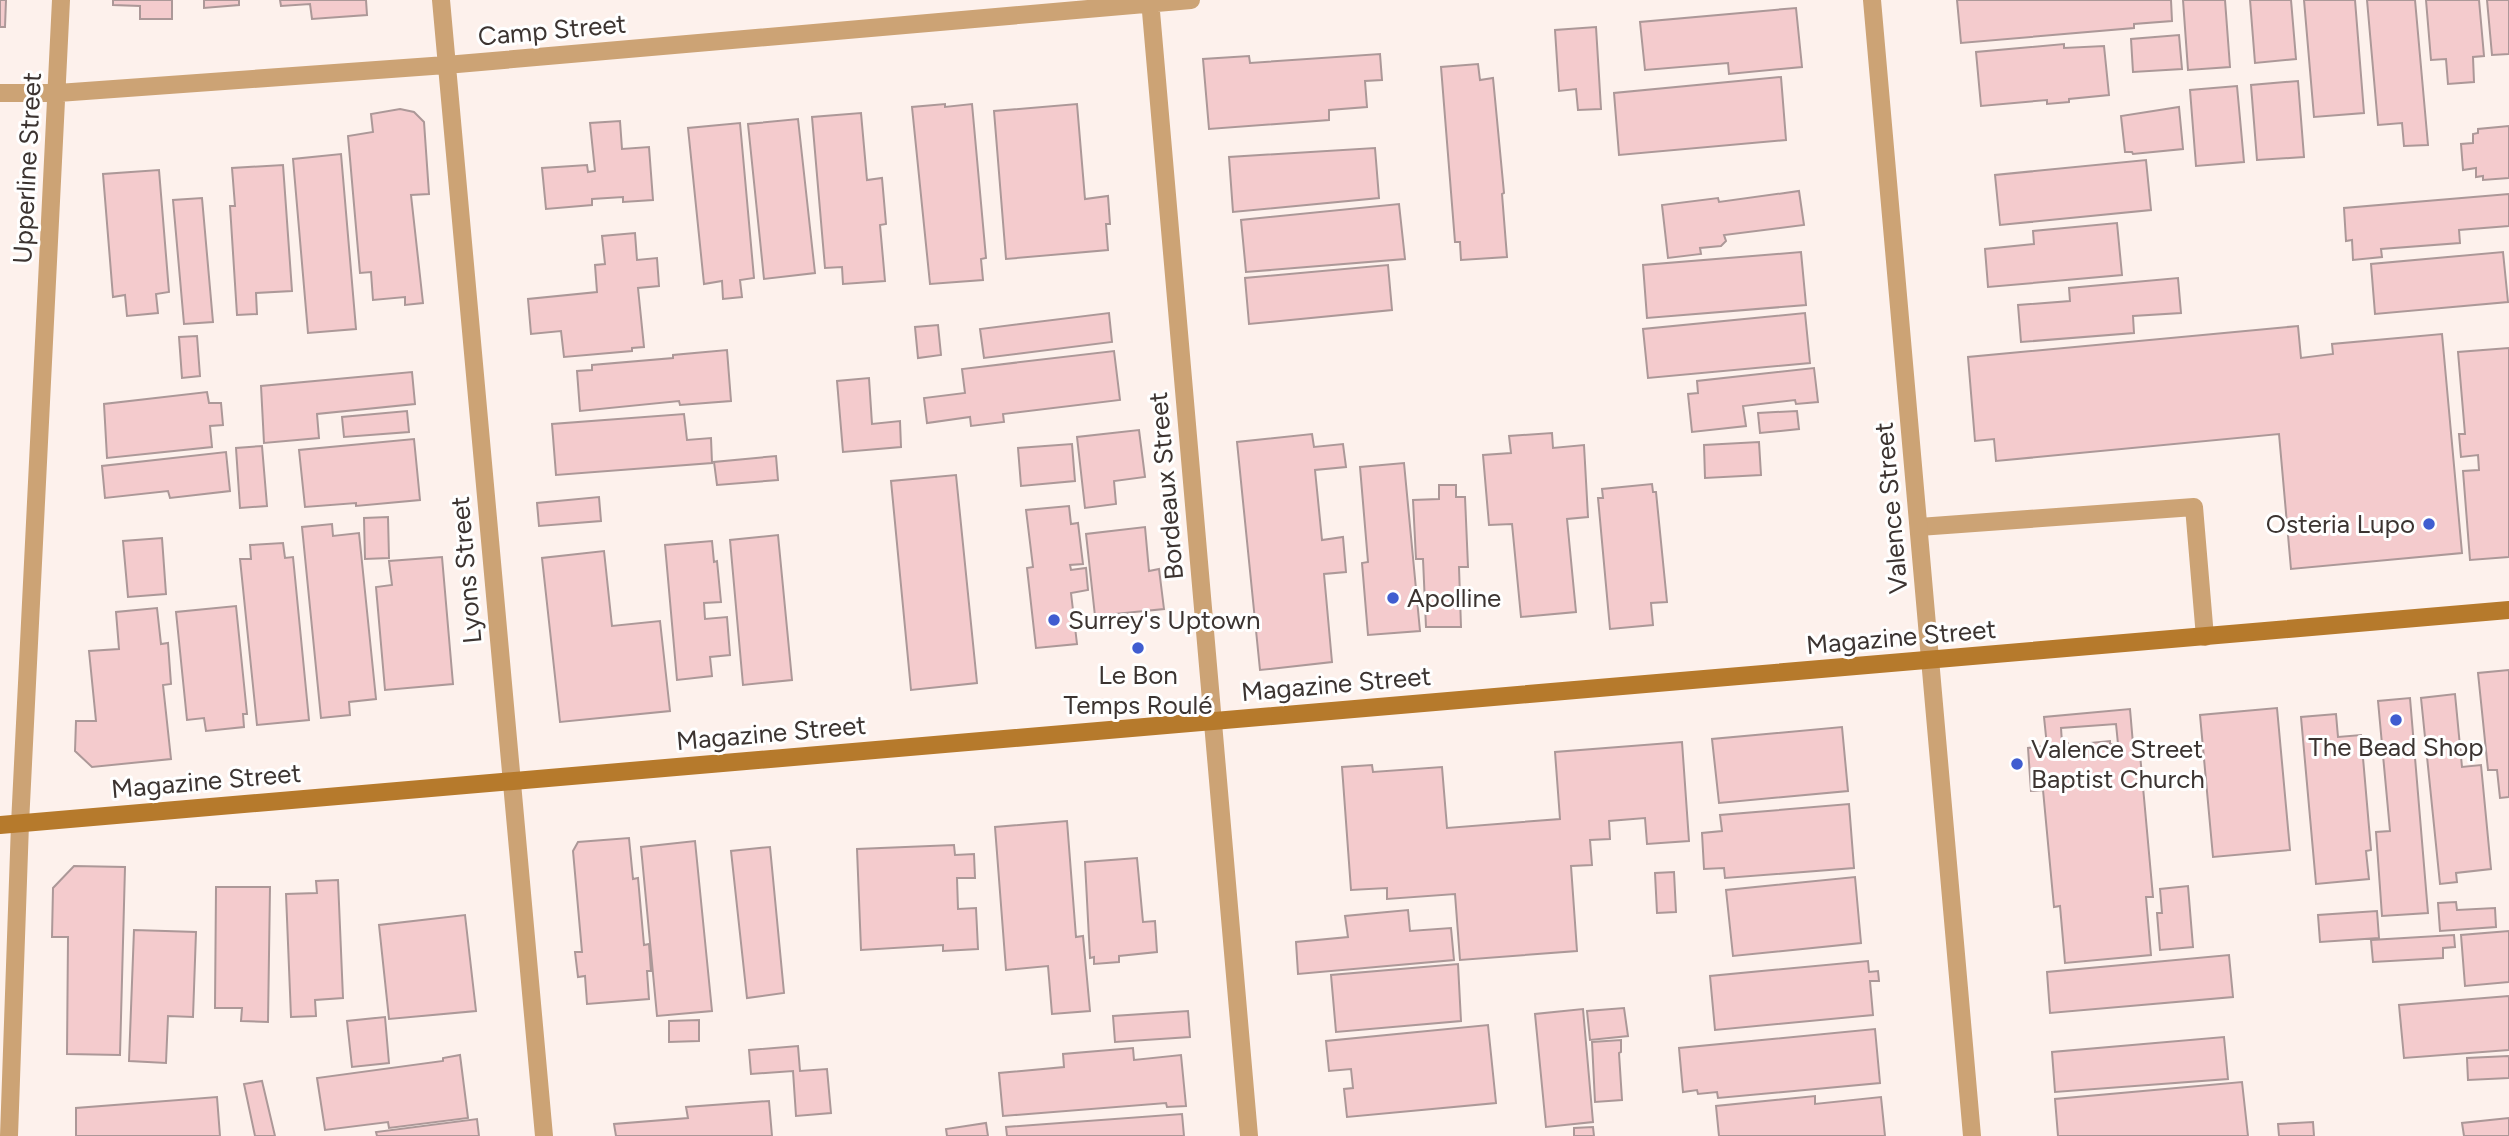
<svg xmlns="http://www.w3.org/2000/svg" width="2509" height="1136" font-family="Figtree,sans-serif">
<rect width="100%" height="100%" fill="#fdf1ec"/>
<!-- building -->
<path fill="#f4cbcd" stroke="#ac9898" stroke-width="2" fill-rule="evenodd" d="M0,0H6L5,27H0Z
M113,0H172V19H140V6L113,5Z
M204,0H239V5L204,8Z
M280,0H366L367,15L312,19L310,4L281,6Z
M1957,0H2171L2172,21L2134,24V28L1961,43Z
M2183,0H2225L2230,67L2188,70Z
M2250,0H2291L2296,59L2255,63Z
M2304,0H2355L2364,113L2314,117Z
M2367,0H2415L2428,145L2404,146L2402,123L2378,125Z
M2426,0H2479L2484,56L2473,57L2474,82L2448,84L2446,59L2431,60Z
M2487,0H2509V54L2492,55Z
M1796,8L1802,67L1729,74L1728,63L1645,70L1640,22Z
M1596,27L1601,109L1578,110L1576,89L1559,91L1555,30Z
M2179,35L2182,69L2133,72L2131,39Z
M2064,44V48L2104,46L2109,95L2069,99V102L2047,104V100L1981,106L1976,52Z
M1380,54L1382,80L1365,81L1367,107L1329,110V120L1209,129L1203,59L1249,56L1250,63Z
M1478,64L1480,80L1493,78L1504,193L1502,194L1507,257L1461,260L1460,242H1455L1441,67Z
M1781,77L1786,140L1619,155L1614,93Z
M2298,81L2304,157L2257,160L2251,85Z
M2237,86L2244,162L2196,166L2190,90Z
M945,104V107L972,104L986,258L981,259L983,280L930,284L912,107Z
M1077,104L1085,199L1108,196L1110,224H1106L1108,250L1006,259L994,111Z
M2179,107L2183,149L2133,154L2132,152H2125L2121,116Z
M400,109L414,112L424,122L429,194L411,195L423,303L405,305V297L373,300L371,272L360,273L348,136L373,132L371,114Z
M861,113L867,180L882,178L886,224L880,225L885,281L843,284L842,267L825,268L812,117Z
M798,119L815,273L764,279L748,124Z
M620,121L622,149L649,147L653,200L623,202V197L592,199V205L546,209L542,168L587,165L588,172L595,171L590,123Z
M740,123L754,278L740,280L742,297L723,299L722,281L704,284L688,128Z
M2509,126V178L2483,180V176L2476,177V168L2463,170L2461,144L2473,143V134L2478,133V129Z
M1375,148L1379,198L1233,212L1229,157Z
M341,154L356,329L308,333L293,159Z
M2146,160L2151,210L2000,225L1995,175Z
M283,165L292,291L256,293L257,314L237,315L230,206H235L232,168Z
M159,170L169,292L156,294L158,313L127,316L125,295L113,297L103,174Z
M1799,191L1804,225L1724,235L1726,241L1721,246L1700,248L1701,254L1668,258L1662,205L1718,198L1719,202Z
M2509,194V226L2459,230L2460,243L2381,249L2382,257L2353,260L2352,240L2346,241L2344,208Z
M202,198L213,322L184,324L173,200Z
M1399,204L1405,259L1246,272L1241,220Z
M2117,223L2122,275L1988,287L1985,249L2034,244L2033,231Z
M635,233L637,260L657,258L659,286L638,288L644,347L632,348V351L564,357L561,331L531,334L528,299L597,292L595,265L605,264L602,236Z
M1801,252L1806,305L1647,318L1643,265Z
M2503,252L2508,302L2375,314L2371,264Z
M1388,265L1392,310L1249,324L1245,278Z
M2178,278L2181,313L2133,316L2134,333L2021,342L2018,305L2070,301L2069,288Z
M1109,313L1112,342L984,358L980,329Z
M1805,313L1810,363L1648,378L1643,329Z
M938,325L941,355L918,358L915,327Z
M2298,326L2301,358L2333,354L2332,344L2442,334L2462,553L2291,569L2279,434L1996,461L1994,439L1975,441L1968,357Z
M197,336L200,376L182,378L179,337Z
M2509,348V557L2470,560L2463,471L2479,470L2478,455L2461,457L2459,434H2465L2458,352Z
M727,350L731,401L680,405L679,401L580,411L577,371L592,370V365L673,358V355Z
M1114,351L1120,400L1003,414L1004,422L971,426L970,417L927,423L924,398L965,393L962,369Z
M1814,368L1818,402L1796,404L1795,400L1743,406L1746,426L1692,432L1688,394L1698,393L1697,381Z
M412,372L415,404L317,414L319,438L264,443L261,386Z
M869,378L872,424L900,421L901,447L843,452L837,381Z
M207,392L209,403H221L223,425L210,426L212,447L107,458L104,404Z
M407,411L409,432L344,437L342,417Z
M1797,411L1799,429L1760,433L1758,413Z
M684,414L687,440L711,438L712,463L556,475L552,424Z
M1139,430L1145,477L1114,481L1116,504L1085,508L1077,437Z
M1552,433L1553,448L1584,445L1588,517L1567,519L1576,612L1521,617L1512,524L1489,525L1483,455L1511,453L1509,436Z
M1312,434L1314,447L1343,444L1346,467L1315,470L1322,540L1343,537L1346,572L1324,574L1332,662L1260,670L1237,442Z
M414,439L420,500L356,506V503L305,507L299,450Z
M1759,442L1761,475L1705,478L1704,445Z
M1072,444L1075,481L1021,486L1018,448Z
M262,446L267,506L240,508L236,448Z
M226,452L230,491L170,498L168,491L105,498L102,466Z
M776,456L778,480L717,485L714,462Z
M1404,463L1420,631L1368,635L1362,563L1368,562L1360,467Z
M956,475L977,683L911,690L891,481Z
M1652,484L1653,492H1656L1667,602L1651,603L1653,625L1610,629L1598,498H1603L1602,489Z
M1439,485H1456V497H1465L1468,567H1459L1461,627H1426L1423,559H1416L1413,500L1439,499Z
M599,497L601,521L539,526L537,503Z
M1069,506L1071,524L1078,523L1083,564L1070,565L1071,570L1086,568L1088,590L1071,593L1077,644L1036,648L1027,568L1033,567L1026,510Z
M388,517L389,558L365,559L364,518Z
M332,524L333,536L359,533L376,699L349,702L350,715L321,718L302,527Z
M1145,527L1149,571L1159,569L1164,609L1095,616L1086,534Z
M778,535L792,680L743,685L730,540Z
M162,538L166,594L128,597L123,541Z
M712,541L714,562L717,561L721,602L704,603L705,619L727,617L730,655L710,657L712,676L677,680L665,545Z
M283,543L285,558L293,557L309,720L257,725L240,559H251L250,545Z
M604,551L612,626L660,621L670,711L560,722L542,558Z
M442,557L453,684L385,690L376,587L392,585L389,561Z
M236,606L247,714H243L244,727L206,731L204,718L187,720L176,612Z
M157,608L161,644L168,643L171,684L163,685L171,759L92,767L75,751L76,721H96L89,651L119,649L116,612Z
M2509,670V797L2500,798L2497,770H2488L2478,673Z
M2455,694L2462,767L2481,765L2491,869L2456,873L2457,882L2440,884L2421,698Z
M2410,698L2428,913L2382,916L2376,832L2390,831L2378,701Z
M2277,708L2290,850L2213,857L2200,715Z
M2130,709L2133,744L2139,743L2153,897H2146L2151,955L2065,963L2060,906L2054,907L2043,790L2031,791L2028,748L2047,746L2044,717ZM2116,724L2118,744H2110V741L2069,745L2068,743H2062L2061,728Z
M2336,714L2338,737L2361,735L2371,850L2366,851L2369,879L2316,884L2301,717Z
M1842,727L1848,791L1719,803L1712,739Z
M1682,742L1689,841L1647,844L1645,818L1609,821L1610,839L1590,840L1592,865L1571,866L1577,951L1460,960L1455,894L1387,899V888L1351,890L1342,767L1372,765L1373,772L1442,767L1447,828L1560,819L1555,752Z
M1849,804L1854,868L1725,878L1724,868L1704,869L1702,833L1722,831L1720,815Z
M1067,821L1076,937L1083,936L1090,1011L1052,1014L1048,966L1006,970L995,827Z
M629,838L633,879L638,878L644,945L649,944L651,971H647L649,999L587,1004L585,976L578,977L575,952H582L573,851L578,842Z
M695,841L712,1011L657,1016L641,847Z
M954,845L955,855L974,854L975,878H957L958,909L976,908L978,949L943,951V945L861,950L857,849Z
M770,847L784,993L747,998L731,851Z
M1137,858L1143,922L1155,921L1157,952L1119,956V962L1094,964V957L1090,958L1085,862Z
M74,866L125,867L120,1055L67,1054L68,937H52L53,888Z
M1674,872L1676,912L1657,913L1655,873Z
M1855,877L1861,943L1733,956L1726,890Z
M338,880L343,998L315,1000L316,1016L291,1017L286,894L317,893L316,881Z
M2188,886L2193,947L2160,950L2157,913H2162L2160,889Z
M216,887H270L268,1022L241,1021L242,1008H215Z
M2456,902L2457,910L2495,908L2496,927L2440,931L2438,903Z
M1408,910L1410,931L1451,928L1454,960L1298,974L1296,942L1348,937L1345,916Z
M2377,911L2379,938L2320,942L2318,915Z
M465,915L476,1011L389,1019L379,925Z
M134,930L196,932L193,1017L168,1016L166,1063L129,1061Z
M2509,931V982L2465,986L2461,935Z
M2454,935L2455,947L2443,948V958L2373,962L2371,940Z
M2229,955L2233,997L2050,1013L2047,972Z
M1868,961L1869,972L1878,971L1879,981H1870L1873,1015L1715,1030L1710,976Z
M1458,964L1461,1021L1336,1032L1331,975Z
M2509,996V1050L2404,1058L2399,1005Z
M1624,1008L1628,1036L1590,1040L1587,1011Z
M1583,1009L1593,1122L1546,1127L1535,1014Z
M1188,1011L1190,1037L1115,1042L1113,1016Z
M385,1017L389,1063L352,1067L347,1021Z
M699,1020V1041L669,1042V1021Z
M1488,1025L1496,1103L1347,1117L1344,1089L1353,1088L1351,1069L1329,1071L1326,1041Z
M1875,1029L1880,1083L1718,1098L1717,1092L1698,1094L1697,1090L1683,1092L1679,1048Z
M2224,1037L2228,1079L2055,1092L2052,1052Z
M1621,1040V1052L1619,1053L1622,1100L1595,1102L1592,1042Z
M798,1046L800,1071L827,1069L831,1113L796,1116L793,1071L751,1074L749,1050Z
M1133,1048L1134,1060L1181,1055L1186,1106L1167,1107L1166,1103L1003,1116L999,1073L1064,1067L1063,1054Z
M460,1055L468,1118L389,1128L388,1122L325,1130L317,1078L443,1061V1058Z
M2509,1056V1078L2468,1080L2467,1058Z
M262,1081L275,1136H255L244,1084Z
M2242,1082L2248,1136H2058L2055,1099Z
M1815,1096V1104L1881,1097L1885,1136H1719L1716,1106Z
M217,1097L220,1136H76V1108Z
M769,1101L772,1136H616L614,1124L688,1118L686,1107Z
M1182,1114L1184,1136H1007L1006,1127Z
M2509,1118V1136H2464L2462,1123Z
M477,1119L479,1136H377L376,1132Z
M2313,1122L2314,1136H2279L2278,1124Z
M986,1123L988,1136H947L946,1129Z
M1593,1127L1594,1136H1574V1128Z"/>
<g fill="none" stroke-linecap="round" stroke-linejoin="round">
<!-- lane -->
<path stroke="#cca375" stroke-width="18" d="M1919,527L2194,507L2205,637"/>
<!-- street -->
<path stroke="#cca375" stroke-width="18" d="M441,0L544,1136
M1150,0L1249,1136
M1872,0L1972,1136
M0,93H58L446,65L1191,0
M9,1136L20,824L61,0"/>
<!-- secondary -->
<path stroke="#b67a2c" stroke-width="18" d="M0,825L2509,610"/>
</g>
<!-- markers -->
<g fill="#405dd0" stroke="#fff" stroke-width="2.5">
<circle cx="2429" cy="524" r="7"/>
<circle cx="1393" cy="598" r="7"/>
<circle cx="1054" cy="620" r="7"/>
<circle cx="1138" cy="648" r="7"/>
<circle cx="2396" cy="720" r="7"/>
<circle cx="2017" cy="764" r="7"/>
</g>
<g text-anchor="middle" stroke-width="6" stroke-linejoin="round" paint-order="stroke">
<!-- street labels -->
<g font-size="26" fill="#3c3431" stroke="#fff">
<text transform="translate(552 30) rotate(-5)" y="9">Camp Street</text>
<text transform="translate(27 168) rotate(-87)" y="9">Upperline Street</text>
<text transform="translate(1166 486) rotate(-95)" y="9">Bordeaux Street</text>
<text transform="translate(1891 508) rotate(-95)" y="9">Valence Street</text>
<text transform="translate(466 570) rotate(-95)" y="9">Lyons Street</text>
<text transform="translate(1901 637) rotate(-5)" y="9">Magazine Street</text>
<text transform="translate(1336 684) rotate(-5)" y="9">Magazine Street</text>
<text transform="translate(771 733) rotate(-5)" y="9">Magazine Street</text>
<text transform="translate(206 781) rotate(-5)" y="9">Magazine Street</text>
</g>
<!-- poi labels -->
<g font-size="26" fill="#3c3431" stroke="#fff" text-anchor="start">
<text x="2415" y="533" text-anchor="end">Osteria Lupo</text>
<text x="1407" y="607">Apolline</text>
<text x="1068" y="629">Surrey's Uptown</text>
<text x="1138" y="684" text-anchor="middle">Le Bon<tspan x="1138" dy="30">Temps Roulé</tspan></text>
<text x="2396" y="756" text-anchor="middle">The Bead Shop</text>
<text x="2031" y="758">Valence Street<tspan x="2031" dy="30">Baptist Church</tspan></text>
</g>
</g>
</svg>
